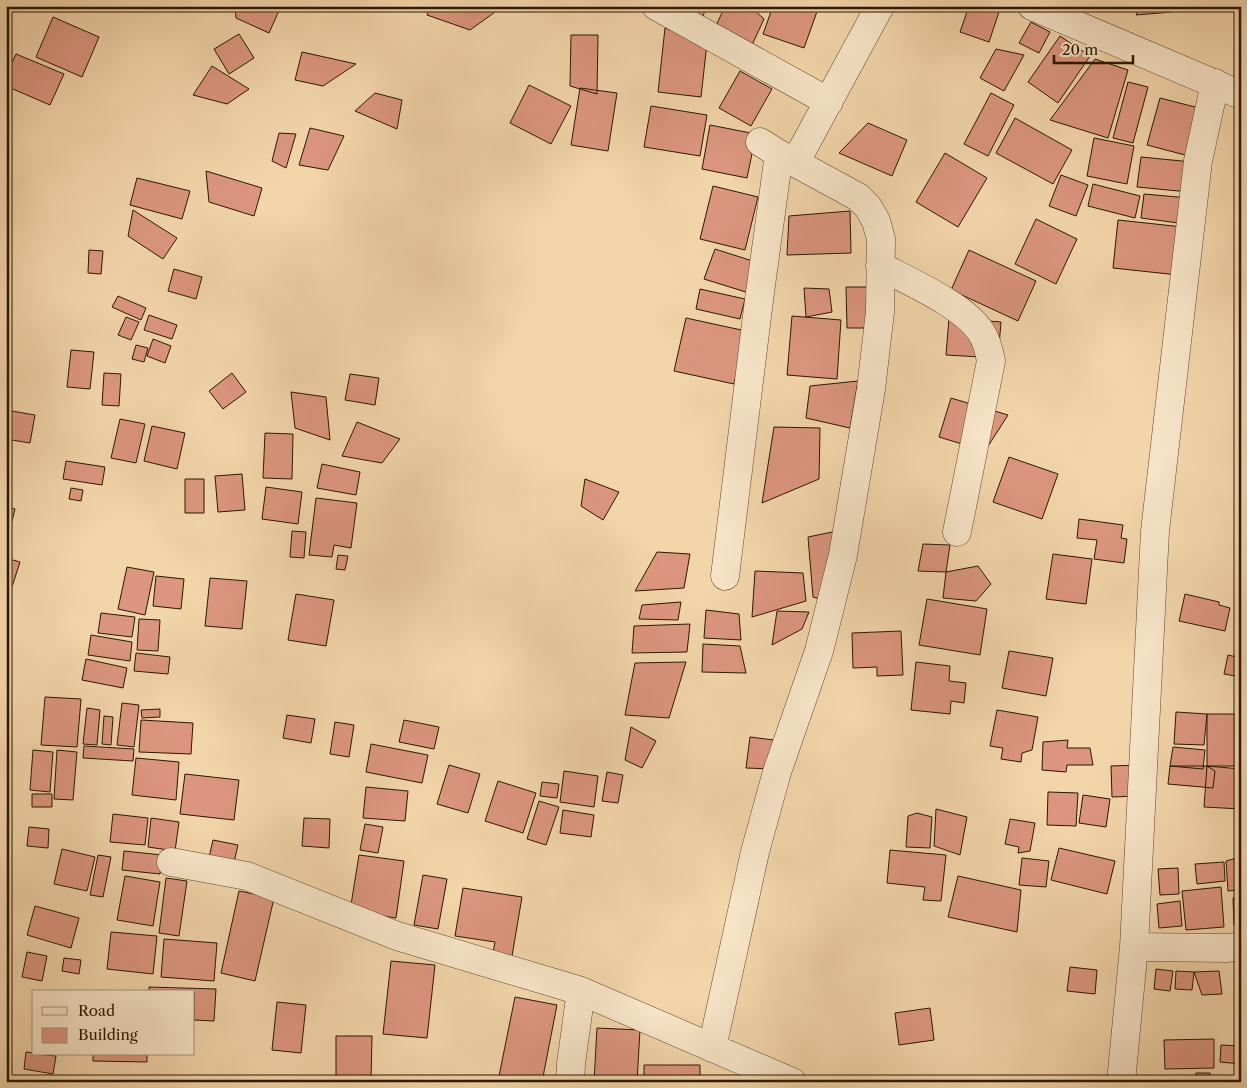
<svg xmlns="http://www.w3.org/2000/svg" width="1247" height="1088" font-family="'Libre Caslon Text',serif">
<rect width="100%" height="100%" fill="#f3d5aa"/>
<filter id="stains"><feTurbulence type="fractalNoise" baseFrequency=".004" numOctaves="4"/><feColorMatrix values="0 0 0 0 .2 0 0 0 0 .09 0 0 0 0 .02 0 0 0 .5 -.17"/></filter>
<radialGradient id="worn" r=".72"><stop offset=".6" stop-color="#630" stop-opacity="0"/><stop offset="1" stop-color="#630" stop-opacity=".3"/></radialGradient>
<!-- building -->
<path fill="#dc967f" stroke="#2a1700" d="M235,6H281L269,33L236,18Z
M430,6H479L495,12L470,30L427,15Z
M680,6H707L703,16Z
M725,6H750L764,19L752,45L715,28Z
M773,6H819L804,48L763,34Z
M969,6H990L1000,9L989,42L960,32Z
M1140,6H1173L1172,12L1136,15Z
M53,17L99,37L82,77L36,57Z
M1031,22L1050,32L1039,53L1019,43Z
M665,28L707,43L701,97L658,92Z
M239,34L254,58L229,74L214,49Z
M571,35H598L597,94L570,86Z
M1060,36L1090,56L1058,103L1028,82Z
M996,49L1024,55L1004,91L980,78Z
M302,52L356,64L323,86L295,80Z
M16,54L64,74L50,105L6,86V76Z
M1095,59L1128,70L1108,138L1050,120Z
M212,66L249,89L227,104L193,95Z
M740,71L772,89L751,126L719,108Z
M1128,82L1148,87L1133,143L1113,138Z
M529,85L571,106L551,144L510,123Z
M580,88L617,93L608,151L571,145Z
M375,93L402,100L397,129L355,111Z
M991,93L1014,105L988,156L964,144Z
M1160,98L1203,109L1189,156L1147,145Z
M651,106L707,115L700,156L644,147Z
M1015,118L1072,150L1053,184L996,153Z
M868,123L907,140L892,176L839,153Z
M710,125L756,134L747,178L702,169Z
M310,128L344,136L328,170L299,165Z
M279,133L296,134L286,168L272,161Z
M1094,138L1134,146L1127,184L1087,176Z
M945,153L987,178L958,227L916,202Z
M1141,157L1192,162L1189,192L1137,187Z
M206,171L262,188L254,216L209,202Z
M1061,175L1088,185L1076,216L1049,206Z
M137,178L190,191L182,219L130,205Z
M1093,184L1140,196L1135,218L1088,206Z
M713,186L758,197L745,250L700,239Z
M1144,194L1189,198L1186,224L1141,218Z
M133,210L177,238L163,259L128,236Z
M850,211L851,253L787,255L789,216Z
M1036,219L1077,239L1056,284L1015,264Z
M1118,220L1183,227L1178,275L1113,268Z
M715,249L759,263L749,293L704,279Z
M89,250L103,251L101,274L88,273Z
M969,250L1036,281L1018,321L951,290Z
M174,269L202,277L196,299L168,291Z
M846,287H871L872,328H847Z
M804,288L829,289L832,312L806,317Z
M700,289L745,299L740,319L696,309Z
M118,296L146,308L141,320L112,307Z
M149,315L177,325L172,339L144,330Z
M792,316L841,320L837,379L787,375Z
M126,317L139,322L131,340L118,335Z
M686,318L746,331L734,384L674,371Z
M949,318L1001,322L998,358L946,355Z
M153,339L171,346L165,363L147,356Z
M136,345L148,348L144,362L132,359Z
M71,350L94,352L90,389L67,387Z
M104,373L121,374L119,406L102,405Z
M232,373L246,392L223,409L209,391Z
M350,374L379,378L375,405L345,400Z
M858,381L850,428L806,418L810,386Z
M291,392L326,397L330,440L295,428Z
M951,398L1008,415L985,451L939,437Z
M6,410L35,415L30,443L6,439Z
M120,419L145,424L136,463L111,458Z
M357,422L400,439L382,463L342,456Z
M152,426L185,433L177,469L144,461Z
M774,427L820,428L819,479L762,503Z
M265,433L293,434L292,479L263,478Z
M1009,457L1058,474L1042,519L993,502Z
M66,461L105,467L102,485L63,479Z
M322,464L360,472L356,495L317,488Z
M242,474L245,510L218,512L215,476Z
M185,479H204V513H185Z
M585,479L619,492L603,520L581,506Z
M266,487L302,492L298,524L262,519Z
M71,488L83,490L81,501L69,499Z
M316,498L357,503L351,548L334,545L332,557L309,555Z
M6,506L15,509L6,546Z
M1079,519L1123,525L1121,538L1127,539L1124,563L1094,559L1097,540L1077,538Z
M292,531L306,532L304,558L290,557Z
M837,531L820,599L813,597L808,537Z
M923,544L950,545L946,572L918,571Z
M657,552L690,554L684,588L635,591Z
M1053,554L1092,559L1086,604L1046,599Z
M338,555L348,556L345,570L336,569Z
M6,558L20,562L11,590L6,588Z
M978,566L991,584L976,601L943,598L946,572Z
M127,567L154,572L145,615L118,609Z
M755,571L803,573L806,601L752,617Z
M156,576L184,579L181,609L153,606Z
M210,578L247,581L242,629L205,626Z
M296,594L334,600L326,646L288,640Z
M1185,594L1219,602V605L1230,608L1225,631L1179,621Z
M927,599L987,609L980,655L919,645Z
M681,602L678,620L639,619L642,605Z
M706,610L739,614L741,640L704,638Z
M777,611L809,612L802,629L772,645Z
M101,613L135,617L132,637L98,633Z
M139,619L160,620L158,651L137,650Z
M690,624L687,652L632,653L634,626Z
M901,631L903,675L877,676V667L853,668L852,633Z
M91,635L132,642L130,661L88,655Z
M703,644L740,646L746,673L702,672Z
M1009,651L1053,658L1046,696L1002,688Z
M136,653L170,657L168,674L134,671Z
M1228,655L1241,658V677L1224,674Z
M86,659L127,668L123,688L82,680Z
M686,662L669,718L625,715L635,663Z
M916,662L950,666L949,681L966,683L964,703L951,701L950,714L911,710Z
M45,697L81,699L77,747L41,745Z
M122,703L139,705L134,747L117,745Z
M87,708L100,710L97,745L83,744Z
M160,709V717L142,718L141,710Z
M997,710L1038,717L1032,750L1022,753L1021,762L1001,759L1003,748L990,746Z
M1176,712L1207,714L1204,745L1174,744Z
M1207,714H1235V766H1207Z
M287,715L315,719L311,743L283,738Z
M104,716L113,717L111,745L102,744Z
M141,720L193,723L191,754L139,752Z
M404,720L439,727L434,749L399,742Z
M335,722L354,725L349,757L330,754Z
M631,727L656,741L642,768L625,760Z
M750,737L774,740L773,769L746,768Z
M1068,740L1067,748H1090L1093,765H1067L1066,772L1042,770L1043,742Z
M371,744L428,755L422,783L366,772Z
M84,746L134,749L133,761L83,758Z
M1173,747L1205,750L1203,769L1170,766Z
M33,750L53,752L50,792L30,790Z
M57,750L77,752L73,800L54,799Z
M136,758L179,762L176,800L132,795Z
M449,765L480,774L468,813L437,804Z
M1139,765V796L1112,797L1111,766Z
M1170,766H1207L1215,771L1213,788L1168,784Z
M1207,766L1241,769V809L1204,807Z
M564,771L598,776L594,807L560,802Z
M607,772L623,775L618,803L602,801Z
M185,774L239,780L234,820L180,814Z
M498,781L536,793L523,833L485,821Z
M542,782L559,784L557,798L540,796Z
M366,787L408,791L405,821L363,818Z
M1048,792L1078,793L1076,826L1047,825Z
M32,794H52V807H32Z
M1083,795L1110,799L1106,827L1079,823Z
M539,801L559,807L546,845L527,839Z
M936,809L967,817L960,855L934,846Z
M563,810L594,815L591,837L560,833Z
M917,813L932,817L930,848L906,847L908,816Z
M113,814L148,818L145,845L110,842Z
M151,818L179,822L175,851L148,847Z
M304,818L330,819L329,848L302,846Z
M1010,819L1035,823L1030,851L1018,853L1019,847L1005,844Z
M365,824L383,827L378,853L360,850Z
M29,827L49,829L48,848L27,846Z
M213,840L238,845L233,867L208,862Z
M1059,848L1115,861L1107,894L1051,880Z
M62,849L95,857L87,891L54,884Z
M890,850L946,855L941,901L923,900L925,887L887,883Z
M124,851L162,855L160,874L122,870Z
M98,855L111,857L103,897L90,895Z
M359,855L404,861L396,918L350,911Z
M1241,857V890L1228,891L1226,861Z
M1022,858L1049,861L1046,887L1019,885Z
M1224,862L1225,881L1197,884L1195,864Z
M1178,868L1179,894L1160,895L1158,869Z
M423,875L447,879L438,929L414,925Z
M125,876L160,882L153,926L117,920Z
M958,876L1021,890L1017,932L948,917Z
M166,878L187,881L179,936L159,933Z
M1221,887L1224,927L1186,930L1182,891Z
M463,888L522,897L512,956L493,953L495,942L455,936Z
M239,891L274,898L255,981L221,973Z
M1241,897V925H1234L1233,898Z
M1180,901L1182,926L1159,928L1157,904Z
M35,906L79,918L71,948L27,935Z
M111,932L157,936L153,974L107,969Z
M164,939L217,943L214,981L161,977Z
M27,952L47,956L42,981L22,977Z
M64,958L81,960L79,974L62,971Z
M391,961L435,965L427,1038L383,1034Z
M1070,967L1097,970L1095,994L1067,991Z
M1156,969L1173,971L1170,991L1154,989Z
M1176,971L1194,972L1192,990L1175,989Z
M1219,971L1222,994L1202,995L1194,972Z
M149,987L216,989L214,1021L194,1020V992H149Z
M515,997L557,1005L542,1082L498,1081Z
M277,1002L306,1005L301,1053L272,1050Z
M930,1008L934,1040L899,1045L895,1013Z
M597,1028L640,1030L637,1082H594Z
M336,1036H372L371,1082H336Z
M1214,1039V1068L1165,1069L1164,1040Z
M1221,1045L1241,1046V1064L1220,1062Z
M26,1052L34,1053V1054L56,1056L53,1074L24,1069Z
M93,1054H147V1062L93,1061Z
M644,1065H700V1082H644Z
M1196,1073H1210L1211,1082H1197Z
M1116,1077V1082H1079Z"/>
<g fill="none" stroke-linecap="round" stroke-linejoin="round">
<defs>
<path id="street" d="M656,6L829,102
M795,163L880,6
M880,266C908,281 965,306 981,332C987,341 989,350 991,361L957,532
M725,576L759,300L779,154
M171,862L247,876L397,936L581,991L792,1082
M1134,947L1228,948L1241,946
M712,1048L755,852L777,772L819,651L843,555L871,389L880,312L881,239L876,221L868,207L858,197L779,154L760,142
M570,1082L571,1064L581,991
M1121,1082L1134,947L1155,531L1198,161L1215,83"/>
<path id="secondary" d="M1032,6L1241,95"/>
</defs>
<!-- street casing -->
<use href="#street" stroke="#5c462a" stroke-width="29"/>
<!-- secondary casing -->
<use href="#secondary" stroke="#2a1700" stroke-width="29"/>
<!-- street -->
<use href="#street" stroke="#f7e4c8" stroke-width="28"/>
<!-- secondary -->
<use href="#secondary" stroke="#f7e4c8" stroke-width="28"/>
</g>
<!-- margin -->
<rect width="1247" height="1088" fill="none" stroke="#f3d5aa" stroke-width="25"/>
<rect x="8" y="8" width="1232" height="1073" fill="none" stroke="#2a1700" stroke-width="2.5"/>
<rect x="12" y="12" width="1222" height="1063" fill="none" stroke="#2a1700"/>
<!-- legend -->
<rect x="32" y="990" width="162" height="65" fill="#f7e4c8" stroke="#a59278"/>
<rect x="42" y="1007" width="25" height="8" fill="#f7e4c8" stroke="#a59278"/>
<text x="78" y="1016" font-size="15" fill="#2a1700">Road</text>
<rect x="42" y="1028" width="25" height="15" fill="#dc967f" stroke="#a59278"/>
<text x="78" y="1040" font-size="15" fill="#2a1700">Building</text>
<!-- scale -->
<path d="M1054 55v8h79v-8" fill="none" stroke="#2a1700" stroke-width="2.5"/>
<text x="1062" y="55" font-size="15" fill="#2a1700" stroke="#f7e4c8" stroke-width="4" paint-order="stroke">20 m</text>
<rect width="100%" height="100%" filter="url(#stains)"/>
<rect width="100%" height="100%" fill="url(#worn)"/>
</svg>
